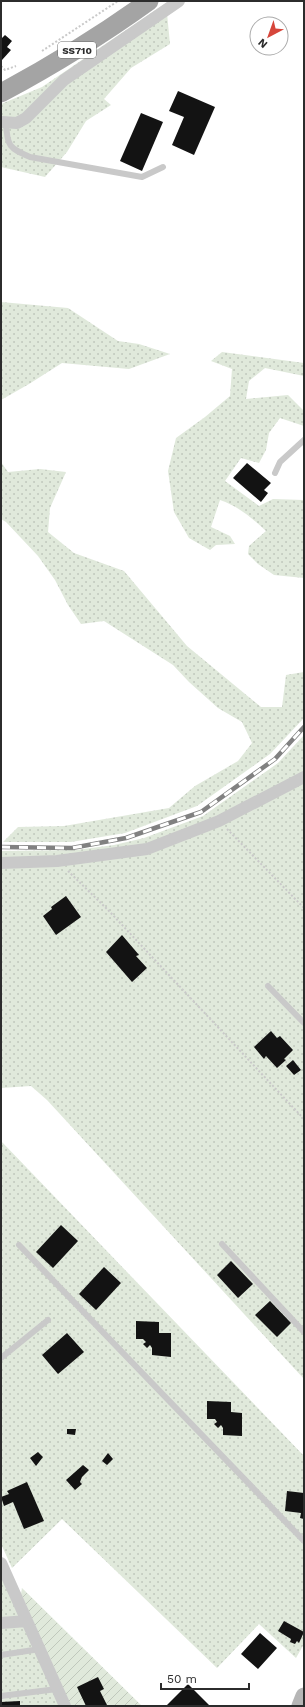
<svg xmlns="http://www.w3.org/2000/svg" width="305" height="1707" font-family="'Work Sans',sans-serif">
<defs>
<pattern id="grass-dots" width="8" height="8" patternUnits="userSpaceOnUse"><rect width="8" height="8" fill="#e0e9db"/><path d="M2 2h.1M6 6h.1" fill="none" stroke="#c0c8bc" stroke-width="1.8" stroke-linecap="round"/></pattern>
<pattern id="garden-furrows" width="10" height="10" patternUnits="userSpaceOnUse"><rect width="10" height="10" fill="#e0e9db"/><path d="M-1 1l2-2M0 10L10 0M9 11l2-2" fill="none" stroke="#c0c8bc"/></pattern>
</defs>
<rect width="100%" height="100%" fill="#fff"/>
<!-- grass -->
<path fill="url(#grass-dots)" d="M166,3L170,44L131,68L104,99L111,105L86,121L67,152L45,177L1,167V104L42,87Z
M1,302L68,308L118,341L139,344L170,354L129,369L62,363L29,384L1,400Z
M222,352L304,363V376L265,368L249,381L246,399L288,395L304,411V426L280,418L269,433L266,450L259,463L241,458L225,481L259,506L273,499L304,500V578L274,575L258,564L248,554L249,546L266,531C252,518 238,506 220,500L211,527L230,536L235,544L216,545L210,550L189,538L174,512L168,471L176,438L205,417L230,396L232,369L211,361Z
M1,462L8,472L40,469L66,472L50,508L48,532L74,553L124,571L187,646L261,707H282L286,675L304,672V718L270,754L197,806L125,833L71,842H3L18,827L64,826L169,808L195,786L238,761L252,743L242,722L218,708L189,682L173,665L104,621L81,624L68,605L55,580L38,556L6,522L1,519Z
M304,735V1379L47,1100L31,1086L1,1088V851L76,850L114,845L144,838L203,816L278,763Z
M1,1141L304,1456V1644L296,1658L259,1624L217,1668L62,1519L12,1568L1,1544Z
M1,1567L63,1706H1Z"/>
<!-- garden -->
<path fill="url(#garden-furrows)" d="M22,1588L142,1706H71L21,1594Z"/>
<!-- building -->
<path fill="#131313" d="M5,35L12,41L7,47L11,50L2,60L1,39Z
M178,91L215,107L194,155L172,145L184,117L169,111Z
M141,113L163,122L142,171L120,161Z
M247,463L271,483L264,490L268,493L261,502L233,478Z
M66,896L81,917L56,935L43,916L52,909L51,907Z
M122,935L139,955L136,956L147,968L132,982L106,952Z
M271,1031L277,1038L280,1036L293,1050L284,1059L286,1060L277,1068L266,1056L264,1059L254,1047Z
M293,1060L301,1070L294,1075L286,1066Z
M61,1225L78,1241L53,1268L36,1252Z
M231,1261L253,1284L238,1298L217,1275Z
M104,1267L121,1283L96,1310L79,1294Z
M270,1301L291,1323L277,1337L255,1315Z
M136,1321L159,1322V1333H171V1357L152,1355V1348L150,1345L147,1348L143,1344L146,1342L143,1339H136Z
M67,1333L84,1352L58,1374L42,1355Z
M207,1401L231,1402V1412L242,1413V1436L223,1435V1428L221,1425L218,1428L214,1424L217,1422L215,1419H207Z
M67,1429H76L75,1435L67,1434Z
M38,1452L43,1457L36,1466L30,1458Z
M108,1453L113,1459L107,1465L102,1461Z
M83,1465L89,1470L82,1477L80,1482L82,1484L75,1490L66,1480Z
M27,1482L44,1521L24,1529L13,1502L4,1506L1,1497L9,1494L7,1491Z
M287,1491L304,1493V1519L300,1518L301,1513L285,1511Z
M284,1621L304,1632L299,1643L297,1641L295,1644L290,1642L291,1639L278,1631Z
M260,1633L277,1648L258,1669L241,1654Z
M98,1677L104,1689L100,1691L107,1705L86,1706L77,1687Z
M188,1684L210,1706H166Z
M20,1701V1706H1V1702Z"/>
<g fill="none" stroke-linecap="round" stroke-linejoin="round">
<!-- path -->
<path stroke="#c9c9c9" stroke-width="2" stroke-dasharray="2 2" stroke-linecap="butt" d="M42,51L118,1
M1,66L5,70L16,66
M227,829L304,908
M68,871L109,911L304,1119"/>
<!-- service -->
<path stroke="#c9c9c9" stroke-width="6" d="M6,123C7,146 9,148 30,157L142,177L163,167
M275,473L280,462L304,440
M268,986L304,1023
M222,1244L304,1332
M19,1245L304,1541
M1,1358L48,1320
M1,1655L40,1649
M1,1696L57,1689"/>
<!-- minor -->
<path stroke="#c9c9c9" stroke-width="12" d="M1,122L17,123L26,118L64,80L179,1
M1,863L57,861L147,849L219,821L304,777
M1,1563L65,1706
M1,1623L27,1621"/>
<!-- secondary -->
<path stroke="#b6b6b6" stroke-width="17" d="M300,1706L304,1696"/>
<!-- primary -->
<path stroke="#a4a4a4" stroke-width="19" d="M1,93C53,65 102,35 149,1"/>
<defs>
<path id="rail" d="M1,847L72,848L126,838L201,812L275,759L304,727"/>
</defs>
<!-- rail casing -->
<use href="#rail" stroke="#818181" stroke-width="4.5"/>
<!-- rail -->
<use href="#rail" stroke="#fff" stroke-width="3" stroke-dasharray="9" stroke-linecap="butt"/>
</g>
<g text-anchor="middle" stroke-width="4" stroke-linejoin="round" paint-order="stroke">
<!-- shield labels -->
<rect fill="#fff" stroke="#6b6b6b" stroke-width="1" x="58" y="42" width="38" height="16" rx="3"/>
<g font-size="10" font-weight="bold" fill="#2c2c2c">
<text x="77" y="54">SS710</text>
</g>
</g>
<!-- border -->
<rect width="305" height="1707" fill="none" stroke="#2c2c2c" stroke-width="4"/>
<!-- north arrow -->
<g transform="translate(269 36) rotate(221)"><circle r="19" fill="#ffffff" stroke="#ababab"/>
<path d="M0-3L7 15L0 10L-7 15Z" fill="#d6463b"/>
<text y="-6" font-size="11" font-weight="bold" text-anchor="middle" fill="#2c2c2c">N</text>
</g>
<!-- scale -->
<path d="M161 1683v6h88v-6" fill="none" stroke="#2c2c2c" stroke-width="2"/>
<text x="167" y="1683" font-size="12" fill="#2c2c2c" stroke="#ffffff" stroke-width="3" paint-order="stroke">50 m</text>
</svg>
